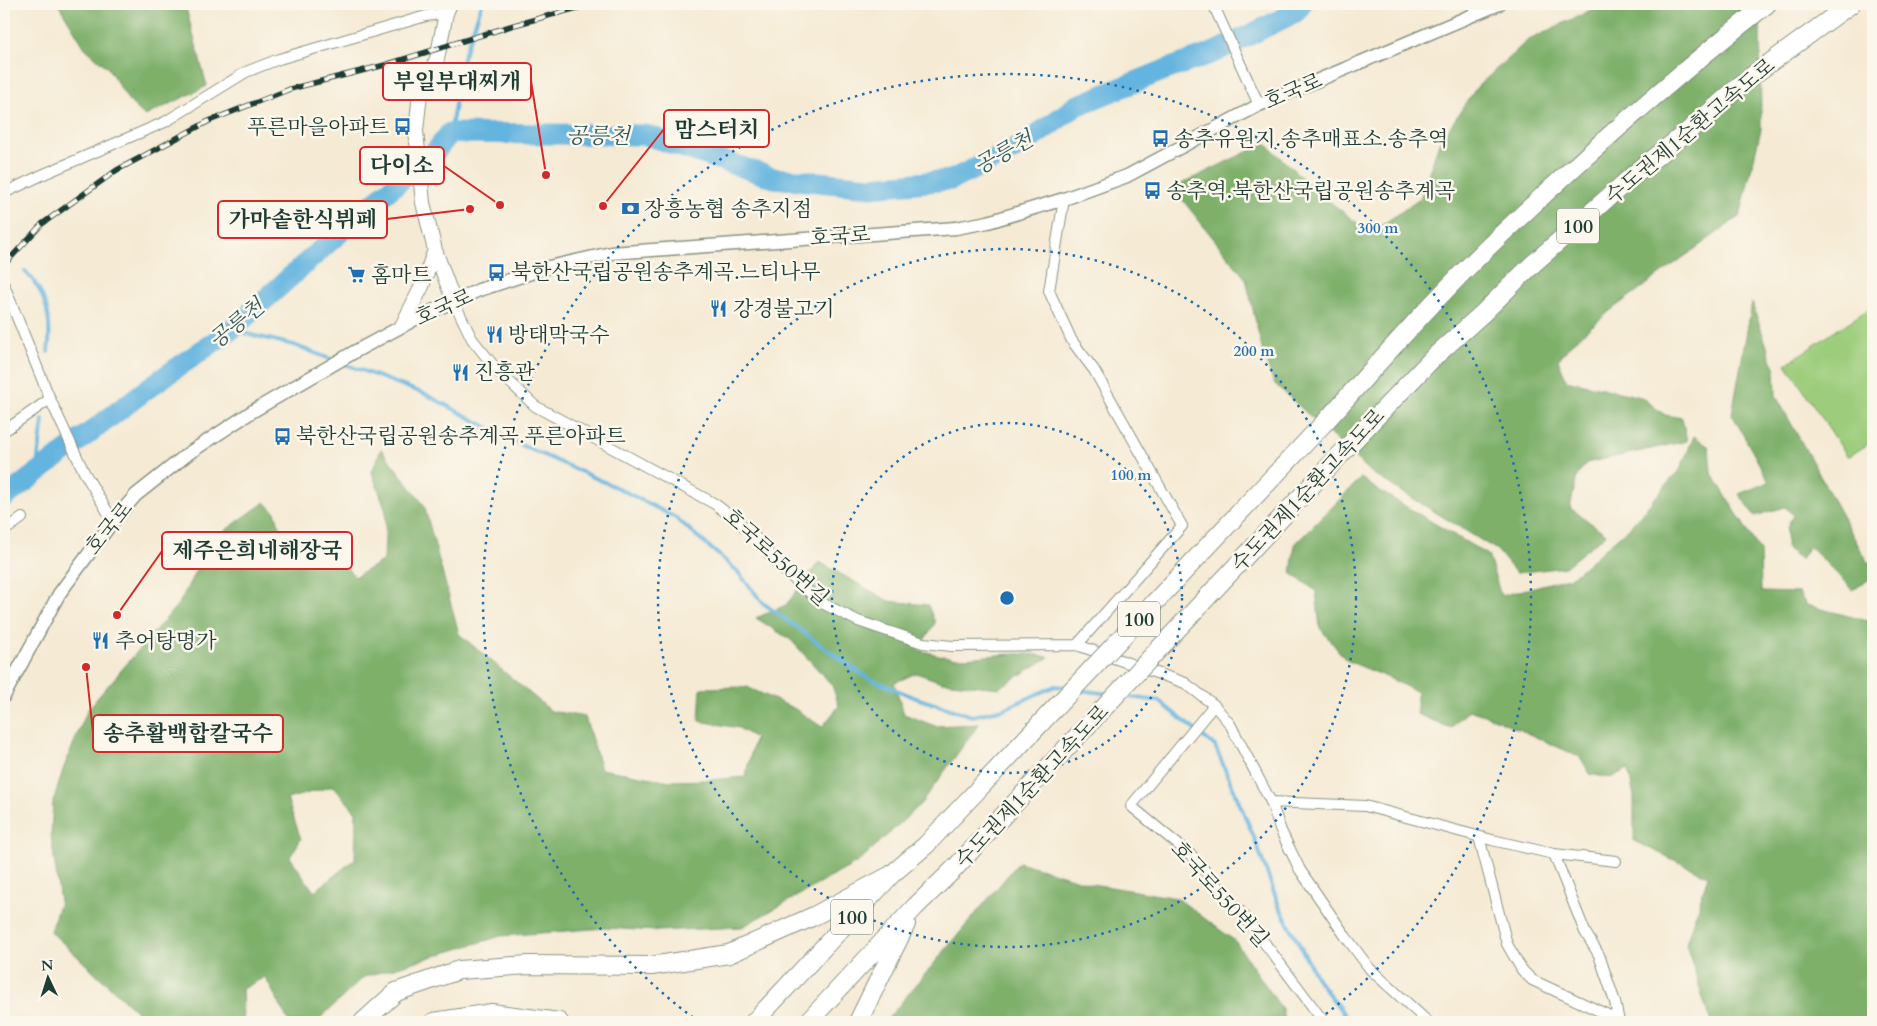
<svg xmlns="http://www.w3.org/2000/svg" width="1877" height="1026" font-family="Cardo,'Noto Serif KR',serif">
<rect width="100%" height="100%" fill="#fbf7ec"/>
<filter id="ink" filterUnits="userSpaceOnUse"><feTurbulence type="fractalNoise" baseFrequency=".02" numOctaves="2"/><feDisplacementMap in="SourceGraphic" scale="10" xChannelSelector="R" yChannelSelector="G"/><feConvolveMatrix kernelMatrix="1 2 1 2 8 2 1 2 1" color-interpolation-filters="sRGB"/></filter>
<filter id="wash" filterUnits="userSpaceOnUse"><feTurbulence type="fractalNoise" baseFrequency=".0096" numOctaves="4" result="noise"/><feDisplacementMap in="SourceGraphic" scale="20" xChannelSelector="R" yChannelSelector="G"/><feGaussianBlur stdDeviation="1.12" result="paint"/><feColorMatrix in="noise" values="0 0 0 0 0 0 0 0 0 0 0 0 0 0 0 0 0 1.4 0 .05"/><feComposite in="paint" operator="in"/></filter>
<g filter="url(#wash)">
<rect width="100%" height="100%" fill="#f5ead4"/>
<!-- green -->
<path fill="#9dcd7b" stroke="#5e8558" d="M1873,306V441L1848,457L1786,364Z"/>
<!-- forest -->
<path fill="#7eb06b" stroke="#4e7650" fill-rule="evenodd" d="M58,4H187L186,8L207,86L145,116L129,101L108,68L85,48Z
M1614,4H1760L1761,129L1740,216L1611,310L1573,342L1558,360L1566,380L1641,397L1665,415L1682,418L1687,441L1586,463L1577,476L1570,508L1606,534L1565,567L1516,573L1497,550L1373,474L1274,383L1263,353L1246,279L1173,188L1265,143L1317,192L1370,233L1420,199L1439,143L1477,87L1527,41L1597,7Z
M1752,303L1775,370L1776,396L1868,563L1873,560V577L1853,590L1809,546L1801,559L1786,548L1787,527L1793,515L1785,507L1755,516L1739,494L1769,482L1732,414Z
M1694,436L1709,447L1711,472L1760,551L1761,592L1799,593L1806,605L1868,621L1873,618V1022H1712L1709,1017L1686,944L1708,876L1634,841V796L1628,769L1610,778L1590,774L1580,757L1496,719L1469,710L1451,728L1417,714V692L1389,678L1346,660L1320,628L1316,591L1291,573L1295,544L1361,478L1378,490L1488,555L1501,596L1572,577L1629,528L1681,468Z
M381,449L424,505L459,634L551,711L585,717L601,769L670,781L709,780L745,777L755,738L739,728L699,721L701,688L747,687L795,709L822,727L839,706L832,685L791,640L756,618L786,605L819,562L889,601L928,605L935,623L918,650C932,653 947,658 960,658C990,657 1019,650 1049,657L999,688L942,682L916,673L894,683L904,714L935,726L979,724L920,805L858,862L742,927L657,931L605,928L501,936L364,977L316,1022H289L265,977L242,989L243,1022H148L50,931L60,902L51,835L53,802L64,767L88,709L180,602L207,548L226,530L265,502L275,512L284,541L320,539L355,577L384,560L386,511L372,472ZM333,786L356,812L355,859L314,892L290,857L301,839L287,799Z
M1019,862L1092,884L1177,898L1235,941L1282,1009L1285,1022H885Z"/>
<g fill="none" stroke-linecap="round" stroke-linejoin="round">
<!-- stream -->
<path stroke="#64b4df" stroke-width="4" d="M450,133L463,58L482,4
M25,271C48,294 52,321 48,352
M231,330L294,345L333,360
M342,363L425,394L523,446L620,489L676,518L737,571L763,603L850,666L868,678L916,698L972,716L1004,709L1055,686L1066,687
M36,475L43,420
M1080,690L1110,694
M1122,696L1159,701L1215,746L1254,837L1279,906L1318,980L1350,1022"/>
<!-- river -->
<path stroke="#64b4df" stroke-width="21" d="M4,498L151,386L231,330L364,211L435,152L450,133L646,135L774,178L871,187L951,180L1023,145L1076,106L1165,70L1213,53L1296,12L1302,4"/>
</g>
</g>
<g filter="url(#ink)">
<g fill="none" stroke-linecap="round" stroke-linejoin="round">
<defs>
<path id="minor" d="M1213,4L1259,105
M4,193L44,174L165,122L246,72L279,59L426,16L446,13
M1064,199L1049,291L1072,341L1094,370L1182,526L1077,645
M4,285L50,399L84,472L113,521
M454,302L472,339L497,370L535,406L715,504L751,532L780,567L822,603L858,621L923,643L952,646L1077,645L1185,683L1214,705L1230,724L1271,802L1281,831L1300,870L1346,937L1370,969L1428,1022
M4,431L50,399
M4,531L22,518
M1214,705L1131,806L1192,856L1245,917L1324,1022
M1271,802L1365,806L1492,840L1554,854L1616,861
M1479,837L1507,944L1522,970L1532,980L1619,1020
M1554,854L1585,932L1599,955L1615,1002L1619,1022"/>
<path id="tertiary" d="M4,696L59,594L113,521L136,495L189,453L253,411L356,351L421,316L479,290L549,267L611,253L956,228L988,222L1064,199L1127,176L1259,105L1499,4"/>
<path id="secondary" d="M450,4L446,13L437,59L420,93L416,131L423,203L435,250L454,302
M402,326L422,286L435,250"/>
<path id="motorway" d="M1324,423C1383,358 1441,291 1505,231C1589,152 1676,75 1767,4
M1354,440L1434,357L1483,313L1534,263L1637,172L1693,127L1745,81L1851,4
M363,1022L396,992L459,970L528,965L651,966L729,954L814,916L891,875
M434,1022L492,1013L559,1022
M754,1022L891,875L926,845L954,815
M808,1022L915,907L954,869L987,833
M858,1022L906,924"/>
</defs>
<!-- minor casing -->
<use href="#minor" stroke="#8a9484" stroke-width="12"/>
<!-- tertiary casing -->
<use href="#tertiary" stroke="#8a9484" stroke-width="15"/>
<!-- secondary casing -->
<use href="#secondary" stroke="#8a9484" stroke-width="16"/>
<!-- motorway casing -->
<use href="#motorway" stroke="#8a9484" stroke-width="20"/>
<!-- minor -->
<use href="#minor" stroke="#fff" stroke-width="10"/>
<!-- tertiary -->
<use href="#tertiary" stroke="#fff" stroke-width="12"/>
<!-- secondary -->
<use href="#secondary" stroke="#fff" stroke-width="14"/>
<!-- motorway -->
<use href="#motorway" stroke="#fff" stroke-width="18"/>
<defs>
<path id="rail" d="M4,265L42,224L117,170L209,121L290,89L385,65L514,25L592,4"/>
</defs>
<!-- rail casing -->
<use href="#rail" stroke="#1f3d34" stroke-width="5.5"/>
<!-- rail -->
<use href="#rail" stroke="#fbf7ec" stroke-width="4" stroke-dasharray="11" stroke-linecap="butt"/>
<defs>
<path id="motorway-bridge" d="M954,815L1324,423
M987,833L1354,440"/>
</defs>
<!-- motorway-bridge casing -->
<use href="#motorway-bridge" stroke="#8a9484" stroke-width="20" stroke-linecap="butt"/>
<!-- motorway-bridge -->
<use href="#motorway-bridge" stroke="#fff" stroke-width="18"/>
</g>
</g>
<!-- distance rings -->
<g fill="none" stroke="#1f6fb2" stroke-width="2.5" stroke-dasharray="2.5 5">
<circle cx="1007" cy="598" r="175"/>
<circle cx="1007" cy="598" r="349"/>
<path d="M699 1022A524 524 0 1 1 1315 1022"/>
</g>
<!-- icons -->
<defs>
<symbol id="bus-bare" viewBox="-9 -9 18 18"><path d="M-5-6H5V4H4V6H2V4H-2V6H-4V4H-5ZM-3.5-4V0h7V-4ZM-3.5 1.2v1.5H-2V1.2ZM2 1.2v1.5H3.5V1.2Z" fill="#1f6fb2" stroke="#fbf7ec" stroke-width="2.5" paint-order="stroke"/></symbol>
<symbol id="bank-bare" viewBox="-9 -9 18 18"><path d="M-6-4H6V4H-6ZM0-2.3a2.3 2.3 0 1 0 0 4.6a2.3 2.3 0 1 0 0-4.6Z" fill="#1f6fb2" stroke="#fbf7ec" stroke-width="2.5" paint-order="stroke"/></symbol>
<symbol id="supermarket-bare" viewBox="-9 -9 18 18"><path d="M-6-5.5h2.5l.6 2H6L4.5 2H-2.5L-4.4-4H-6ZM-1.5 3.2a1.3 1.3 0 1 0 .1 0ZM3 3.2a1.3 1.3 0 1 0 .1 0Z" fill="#1f6fb2" stroke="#fbf7ec" stroke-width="2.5" paint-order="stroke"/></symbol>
<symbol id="restaurant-bare" viewBox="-9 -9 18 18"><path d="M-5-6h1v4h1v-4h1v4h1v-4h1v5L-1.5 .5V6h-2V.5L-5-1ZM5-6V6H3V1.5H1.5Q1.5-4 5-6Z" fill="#1f6fb2" stroke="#fbf7ec" stroke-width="2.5" paint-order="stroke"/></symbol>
</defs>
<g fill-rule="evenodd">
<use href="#bus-bare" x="390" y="114" width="25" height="25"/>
<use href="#bus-bare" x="1148" y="126" width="25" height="25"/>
<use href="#bus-bare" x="1140" y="178" width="25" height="25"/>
<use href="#bank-bare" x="618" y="196" width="25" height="25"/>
<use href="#bus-bare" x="484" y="260" width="25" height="25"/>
<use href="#supermarket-bare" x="344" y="262" width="25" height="25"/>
<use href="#restaurant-bare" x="706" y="296" width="25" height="25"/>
<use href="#restaurant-bare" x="482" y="322" width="25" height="25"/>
<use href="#restaurant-bare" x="448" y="360" width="25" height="25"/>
<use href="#bus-bare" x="270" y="424" width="25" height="25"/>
<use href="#restaurant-bare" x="88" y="628" width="25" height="25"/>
</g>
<g text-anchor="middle" stroke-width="5" stroke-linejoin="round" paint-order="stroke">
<!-- shield labels -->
<g fill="#fbf7ec" stroke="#61756b" stroke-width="1">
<rect x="1557" y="208.5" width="42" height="35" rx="4"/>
<rect x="1118" y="601.5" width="42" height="35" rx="4"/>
<rect x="831" y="899.5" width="42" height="35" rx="4"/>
</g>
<g font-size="20" font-weight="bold" fill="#1f3d34">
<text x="1578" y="233">100</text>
<text x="1139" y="626">100</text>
<text x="852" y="924">100</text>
</g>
<!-- street labels -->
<g font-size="21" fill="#1f3d34" stroke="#fbf7ec">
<text transform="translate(1293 91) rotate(-23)" y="7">호국로</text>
<text transform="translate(1690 131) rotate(-40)" y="7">수도권제1순환고속도로</text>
<text transform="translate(840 236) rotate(-4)" y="7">호국로</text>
<text transform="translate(444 307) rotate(-24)" y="7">호국로</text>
<text transform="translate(1308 490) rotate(-47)" y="7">수도권제1순환고속도로</text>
<text transform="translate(109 528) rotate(-51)" y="7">호국로</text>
<text transform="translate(776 557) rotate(42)" y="7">호국로550번길</text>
<text transform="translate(1032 786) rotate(-47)" y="7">수도권제1순환고속도로</text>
<text transform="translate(1220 894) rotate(48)" y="7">호국로550번길</text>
</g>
<!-- poi labels -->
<g font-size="21" fill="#1f3d34" stroke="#fbf7ec" text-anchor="start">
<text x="389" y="134" text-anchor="end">푸른마을아파트</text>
<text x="1174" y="146">송추유원지.송추매표소.송추역</text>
<text x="1166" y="198">송추역.북한산국립공원송추계곡</text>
<text x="644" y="216">장흥농협 송추지점</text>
<text x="511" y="279">북한산국립공원송추계곡.느티나무</text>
<text x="371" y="282">홈마트</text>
<text x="733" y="316">강경불고기</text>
<text x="508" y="342">방태막국수</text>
<text x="474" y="379">진흥관</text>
<text x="296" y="443">북한산국립공원송추계곡.푸른아파트</text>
<text x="115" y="648">추어탕명가</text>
</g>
<!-- water labels -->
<g font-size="22" font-style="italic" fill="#305b5f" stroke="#fbf7ec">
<text transform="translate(598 135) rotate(1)" y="8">공릉천</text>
<text transform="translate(1003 152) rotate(-29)" y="8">공릉천</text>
<text transform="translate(236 323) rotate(-39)" y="8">공릉천</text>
</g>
</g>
<circle cx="1007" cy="598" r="8" fill="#1f6fb2" stroke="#fbf7ec" stroke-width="2.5"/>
<g font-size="15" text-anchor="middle" font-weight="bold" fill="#1f6fb2" stroke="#fbf7ec" stroke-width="5" stroke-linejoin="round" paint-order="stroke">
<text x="1378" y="233">300 m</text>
<text x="1254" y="356">200 m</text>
<text x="1131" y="480">100 m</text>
</g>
<!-- callouts -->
<path fill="none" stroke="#d62828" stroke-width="2" d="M546 175L531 81M603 206L664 129M500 205L444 166M470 209L387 219M117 615L162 551M86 667L93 733"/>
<g fill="#d62828" stroke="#fbf7ec" stroke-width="2">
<circle cx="546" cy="175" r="5"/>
<circle cx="603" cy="206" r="5"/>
<circle cx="500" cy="205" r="5"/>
<circle cx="470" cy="209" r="5"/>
<circle cx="117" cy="615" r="5"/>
<circle cx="86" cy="667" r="5"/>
</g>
<g fill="#fbf7ec" stroke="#d62828" stroke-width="2">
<rect x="383" y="63" width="148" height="37" rx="5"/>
<rect x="664" y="110" width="105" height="37" rx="5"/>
<rect x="360" y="147" width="84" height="37" rx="5"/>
<rect x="218" y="201" width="169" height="37" rx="5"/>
<rect x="162" y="532" width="190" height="37" rx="5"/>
<rect x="93" y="715" width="190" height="37" rx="5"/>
</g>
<g font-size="22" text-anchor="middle" font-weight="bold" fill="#1f3d34">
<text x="457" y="89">부일부대찌개</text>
<text x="717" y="137">맘스터치</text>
<text x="402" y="173">다이소</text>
<text x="303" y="227">가마솥한식뷔페</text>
<text x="257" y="558">제주은희네해장국</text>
<text x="188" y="741">송추활백합칼국수</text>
</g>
<!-- margin -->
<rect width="1877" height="1026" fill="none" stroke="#fbf7ec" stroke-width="20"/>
<!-- north arrow -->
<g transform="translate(48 978) rotate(356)" stroke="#fbf7ec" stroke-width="4" paint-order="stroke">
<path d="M0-4L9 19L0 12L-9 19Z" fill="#1f3d34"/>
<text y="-8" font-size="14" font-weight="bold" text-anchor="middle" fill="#1f3d34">N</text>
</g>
</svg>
